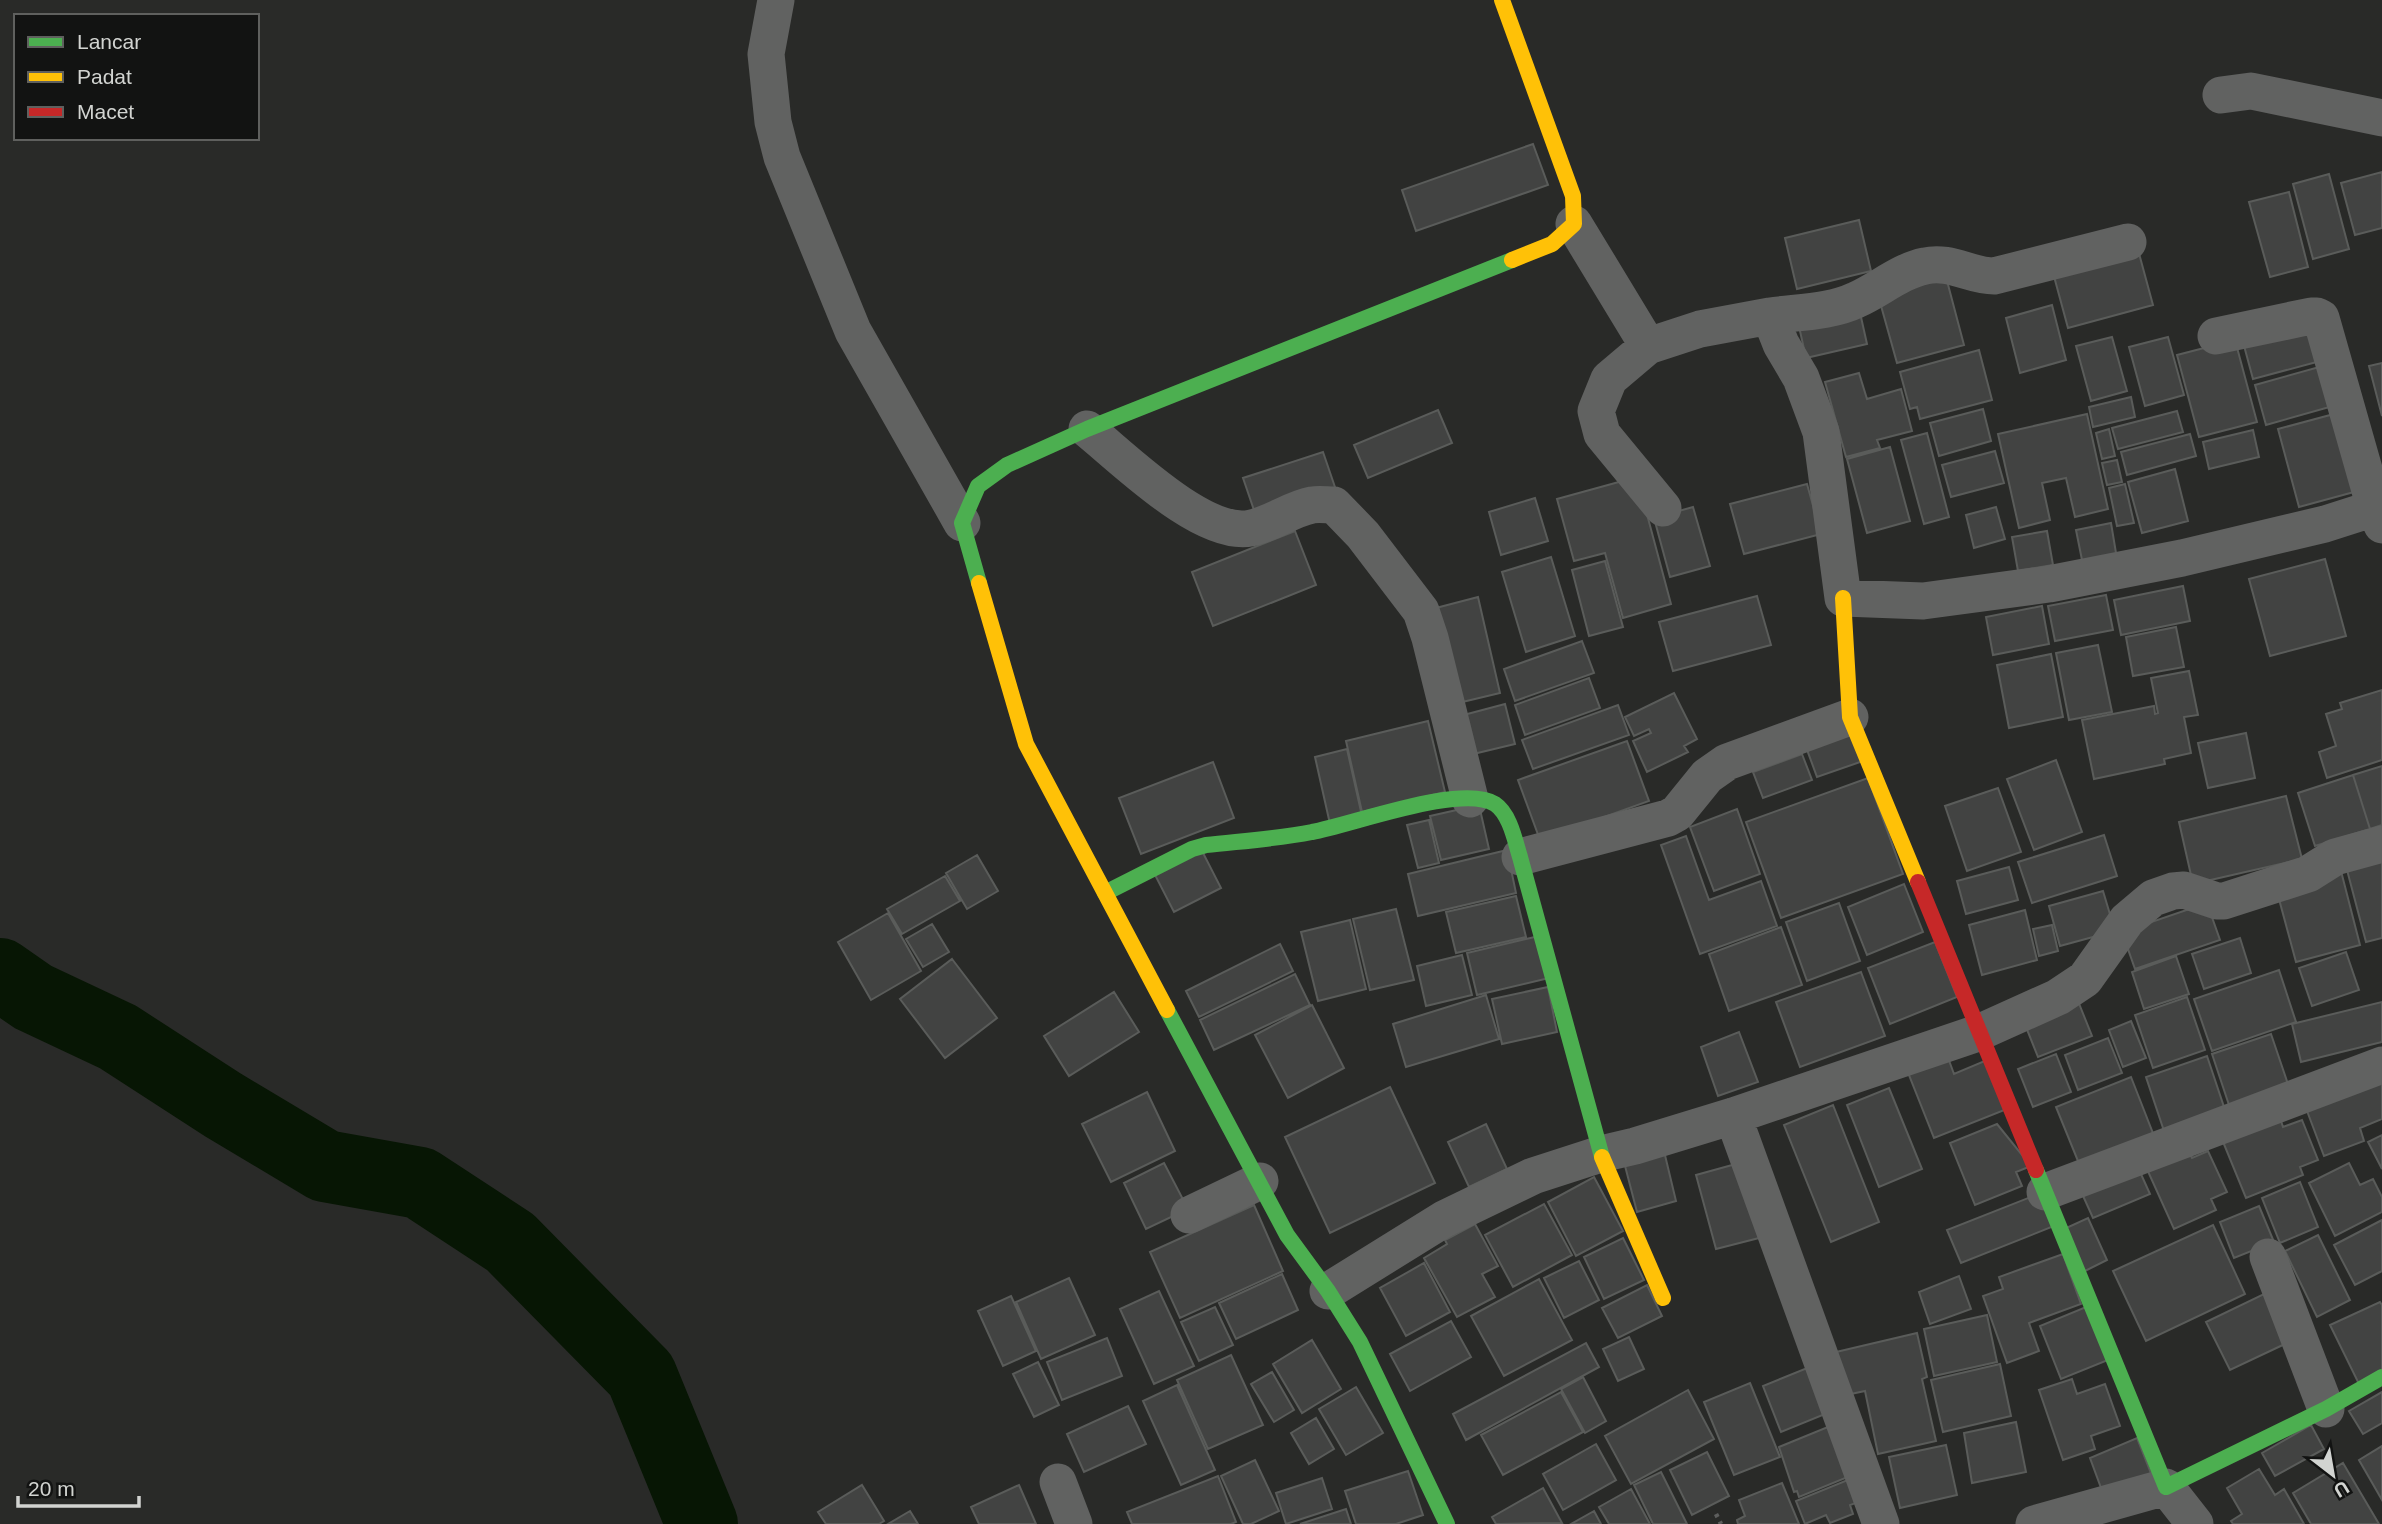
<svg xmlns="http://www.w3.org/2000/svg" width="2382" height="1524" font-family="Arial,sans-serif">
<rect width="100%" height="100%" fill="#292a28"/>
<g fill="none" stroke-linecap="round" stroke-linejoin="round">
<!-- river -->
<path stroke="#071604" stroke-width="72" d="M0,974L33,997L118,1037L223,1105L325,1166L420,1183L510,1242L641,1375L702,1524"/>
</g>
<!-- building -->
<path fill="#424342" stroke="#5a5c5a" stroke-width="2" d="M1533,144L1548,185L1416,231L1402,190Z
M2382,172V228L2355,235L2341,183Z
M2329,174L2349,249L2313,259L2293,184Z
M2289,192L2308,267L2270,277L2249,202Z
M1859,220L1871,271L1797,289L1785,238Z
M2137,246L2153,305L2068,328L2052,269Z
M1946,277L1964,345L1897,363L1878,295Z
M2052,305L2066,360L2020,373L2006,318Z
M1859,308L1867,344L1806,358L1798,322Z
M2315,324L2324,360L2253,379L2243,342Z
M2112,337L2127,391L2091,401L2076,346Z
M2168,337L2184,395L2145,406L2129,347Z
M2235,340L2257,422L2199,437L2177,355Z
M1979,350L1992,400L1920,419L1917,407L1910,409L1900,372Z
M2382,363V416L2369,366Z
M2330,364L2340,404L2266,425L2255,385Z
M1859,373L1867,399L1901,389L1912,431L1877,440L1880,448L1846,457L1825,382Z
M2131,397L2135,417L2093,427L2089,407Z
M1983,409L1991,441L1939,456L1930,423Z
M1438,410L1452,443L1368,478L1354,445Z
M2177,411L2183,432L2118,449L2112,428Z
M2345,411L2365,489L2299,507L2278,429Z
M2087,414L2108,509L2075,517L2066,478L2042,483L2050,520L2019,528L1998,434Z
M2109,429L2115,456L2102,459L2096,433Z
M2253,430L2259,457L2209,469L2203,442Z
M1927,433L1949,517L1924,524L1901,440Z
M2190,434L2196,456L2127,475L2121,452Z
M1890,447L1910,521L1867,533L1847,459Z
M1995,451L2004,483L1951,497L1942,465Z
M1323,452L1336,490L1256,516L1243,478Z
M2117,460L2122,482L2107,485L2102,463Z
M2175,469L2188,521L2142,533L2128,482Z
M1637,477L1671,604L1623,618L1605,553L1574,561L1557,499Z
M1807,484L1821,534L1744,554L1730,504Z
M2125,484L2134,523L2117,526L2109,488Z
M1535,498L1548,541L1501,555L1489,512Z
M1693,507L1710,566L1670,577L1654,518Z
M1996,507L2005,539L1974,548L1966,515Z
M2111,523L2117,559L2083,565L2076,530Z
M1295,531L1316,585L1213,626L1192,572Z
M2047,531L2053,565L2018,571L2012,537Z
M1551,557L1575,636L1526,652L1502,572Z
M2325,559L2346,636L2270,656L2249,579Z
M1605,561L1623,627L1589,636L1572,570Z
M2183,586L2190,621L2121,635L2114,600Z
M2106,595L2113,630L2055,641L2048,606Z
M1757,596L1771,645L1673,671L1659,622Z
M1478,597L1500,693L1454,704L1432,609Z
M2042,606L2049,644L1993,655L1986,617Z
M2176,627L2184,667L2133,676L2126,637Z
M1582,641L1594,673L1515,701L1504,669Z
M2098,645L2112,712L2069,720L2056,653Z
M2051,654L2063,717L2009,728L1997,665Z
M2189,671L2198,715L2184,717L2191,753L2164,759L2165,764L2094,779L2082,720L2154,706L2155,714L2158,713L2151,678Z
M1589,678L1600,708L1525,735L1515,705Z
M2382,690V760L2327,778L2319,752L2336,746L2326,714L2342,709L2340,703Z
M1674,693L1697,739L1684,746L1688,752L1647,772L1633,741L1651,733L1649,729L1634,736L1625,717Z
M1505,704L1515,744L1465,756L1456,717Z
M1618,705L1629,735L1533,769L1522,740Z
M1428,721L1445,792L1362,812L1346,741Z
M1852,730L1863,761L1817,777L1806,747Z
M2246,733L2255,778L2208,788L2198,743Z
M1627,741L1649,801L1540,840L1518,780Z
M1347,749L1362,816L1330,824L1315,757Z
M1802,754L1812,780L1763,798L1753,772Z
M2056,760L2082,832L2034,850L2007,779Z
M1213,762L1234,818L1141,854L1119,798Z
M2382,766V825L2370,829L2353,775Z
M2353,775L2370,829L2315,846L2298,793Z
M1868,778L1903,874L1781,918L1746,822Z
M1998,788L2021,852L1967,871L1945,806Z
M2286,796L2302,859L2193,884L2179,822Z
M1479,805L1489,849L1441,860L1430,816Z
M1737,809L1760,874L1714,891L1690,827Z
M1429,820L1439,863L1418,868L1407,825Z
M2104,835L2117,876L2032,903L2018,862Z
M1686,836L1709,900L1761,881L1777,926L1700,954L1661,845Z
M1200,847L1221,888L1174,912L1153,871Z
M1507,850L1516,893L1418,916L1408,874Z
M977,855L998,891L967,909L946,873Z
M2382,861V938L2366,942L2347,870Z
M2009,867L2018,900L1966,914L1957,881Z
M2341,871L2360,945L2296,962L2276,888Z
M945,876L960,901L902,934L887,909Z
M1904,884L1923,932L1867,955L1848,907Z
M2103,891L2115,931L2060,946L2049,906Z
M1516,896L1526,937L1456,953L1446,912Z
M1839,903L1860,961L1807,981L1786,922Z
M2207,903L2220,940L2135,969L2122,932Z
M1396,909L1414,980L1370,990L1353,919Z
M2025,910L2037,960L1982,975L1969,925Z
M888,913L921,971L871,1000L838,942Z
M1350,920L1366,989L1318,1001L1301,932Z
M932,924L949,952L923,967L906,939Z
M2052,925L2058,951L2039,956L2033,929Z
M1781,927L1802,985L1729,1011L1709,954Z
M1539,936L1549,978L1477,995L1467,953Z
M2240,938L2251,973L2204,989L2192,954Z
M1935,942L1957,997L1890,1024L1868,968Z
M1280,944L1293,971L1199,1017L1186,991Z
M2346,952L2359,990L2312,1006L2299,968Z
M1462,955L1472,995L1426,1006L1417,966Z
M2176,956L2189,994L2144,1009L2132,972Z
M952,959L997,1018L945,1058L900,999Z
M2279,970L2296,1022L2212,1051L2194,999Z
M1861,972L1885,1036L1800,1067L1776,1002Z
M1295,974L1310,1005L1214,1050L1200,1020Z
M1548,987L1557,1032L1502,1044L1492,999Z
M1114,992L1139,1032L1069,1076L1044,1036Z
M1486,995L1499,1039L1406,1067L1393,1024Z
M2187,997L2205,1050L2153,1068L2135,1015Z
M2078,1001L2092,1036L2038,1057L2024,1022Z
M2382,1002V1042L2301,1062L2292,1024Z
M1312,1005L1344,1068L1288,1098L1255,1035Z
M2131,1021L2146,1058L2123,1067L2109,1030Z
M1739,1032L1758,1082L1718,1096L1701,1047Z
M2271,1034L2291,1093L2232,1114L2212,1054Z
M2108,1038L2122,1073L2078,1090L2065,1055Z
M2056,1054L2071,1092L2033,1107L2018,1069Z
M1947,1055L1954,1074L1987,1060L2007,1109L1934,1138L1907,1070Z
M2207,1056L2226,1113L2165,1134L2146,1077Z
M2131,1077L2156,1141L2082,1171L2056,1107Z
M2382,1081V1119L2360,1128L2364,1141L2324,1156L2304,1103Z
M1390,1087L1435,1183L1330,1233L1285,1137Z
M1889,1088L1922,1169L1879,1187L1847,1105Z
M1147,1092L1175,1151L1111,1182L1082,1124Z
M1833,1105L1879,1222L1831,1242L1784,1125Z
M2277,1109L2283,1127L2302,1120L2318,1160L2300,1167L2303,1175L2246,1198L2219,1132Z
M1486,1124L1507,1169L1469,1187L1448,1142Z
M1997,1124L2031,1166L2016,1172L2022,1186L1975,1205L1950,1143Z
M2382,1135V1169L2368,1142Z
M2187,1148L2192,1158L2208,1151L2227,1192L2211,1199L2216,1210L2174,1229L2146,1167Z
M1664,1151L1676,1201L1637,1212L1624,1162Z
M1743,1162L1763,1237L1716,1249L1696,1175Z
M1164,1163L1188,1209L1146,1229L1124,1183Z
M2136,1163L2150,1194L2093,1218L2079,1187Z
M2349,1163L2360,1185L2373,1179L2382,1197V1212L2335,1236L2309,1183Z
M1594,1177L1623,1231L1576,1256L1548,1202Z
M2300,1182L2318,1227L2280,1243L2262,1198Z
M2041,1193L2054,1226L1961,1263L1947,1230Z
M1544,1204L1572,1255L1513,1287L1485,1235Z
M1254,1205L1283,1271L1180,1318L1150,1252Z
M2259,1206L2274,1242L2234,1258L2220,1222Z
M2088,1218L2107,1260L2083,1272L2064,1229Z
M2382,1220V1271L2355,1285L2334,1245Z
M1475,1224L1498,1266L1482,1274L1495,1297L1457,1317L1424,1258L1447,1244L1445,1240Z
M2213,1225L2245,1294L2146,1341L2113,1271Z
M2318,1235L2350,1300L2317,1317L2285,1251Z
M1623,1238L1644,1280L1604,1299L1584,1257Z
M2063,1254L2081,1304L2029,1323L2039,1351L2007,1363L1983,1296L2003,1289L1999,1277Z
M1579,1261L1599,1300L1564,1318L1544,1278Z
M1424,1263L1450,1312L1406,1336L1380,1288Z
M1282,1274L1298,1310L1236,1339L1219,1303Z
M1959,1276L1971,1309L1930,1324L1919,1292Z
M1069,1278L1095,1335L1041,1359L1016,1302Z
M1539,1279L1572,1340L1504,1376L1471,1316Z
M1647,1285L1662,1316L1618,1338L1602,1308Z
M1159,1291L1194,1366L1154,1384L1120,1309Z
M2264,1294L2287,1343L2230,1370L2206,1322Z
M1011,1296L1036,1351L1003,1366L978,1311Z
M2380,1302L2382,1305V1373L2359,1384L2330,1325Z
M1215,1307L1233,1345L1199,1361L1181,1322Z
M2086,1307L2108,1360L2061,1379L2040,1326Z
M1987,1315L1997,1362L1934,1376L1924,1329Z
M1451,1321L1471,1357L1410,1391L1390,1354Z
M1917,1333L1927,1377L1922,1379L1936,1441L1878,1454L1865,1391L1846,1395L1836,1352Z
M1629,1337L1644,1369L1618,1381L1603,1349Z
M1107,1338L1122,1376L1062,1400L1047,1362Z
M1312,1340L1341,1389L1302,1413L1273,1364Z
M1586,1343L1599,1367L1466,1440L1453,1414Z
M1231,1355L1263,1425L1208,1449L1177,1380Z
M1038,1362L1059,1405L1034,1417L1013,1374Z
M1817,1364L1835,1410L1781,1432L1763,1386Z
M2000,1364L2011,1416L1943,1432L1931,1380Z
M1272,1372L1294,1410L1274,1422L1251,1384Z
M1583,1377L1606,1421L1585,1433L1561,1389Z
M2072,1379L2077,1394L2105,1384L2120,1426L2091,1436L2095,1449L2063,1460L2039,1390Z
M1750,1383L1780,1457L1734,1475L1704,1402Z
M1177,1385L1215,1470L1181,1485L1143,1401Z
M1356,1387L1383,1433L1346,1455L1319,1409Z
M1688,1390L1714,1439L1631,1484L1605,1436Z
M1561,1392L1583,1432L1503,1475L1481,1435Z
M2382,1392V1423L2363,1434L2349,1411Z
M1128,1406L1146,1444L1084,1472L1067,1434Z
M1316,1418L1334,1449L1309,1464L1291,1433Z
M1840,1422L1860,1472L1799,1497L1797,1491L1794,1492L1779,1447Z
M2016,1422L2026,1472L1972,1483L1964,1433Z
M2311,1425L2324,1449L2275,1476L2262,1453Z
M2137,1438L2152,1476L2104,1496L2090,1458Z
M1596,1444L1616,1480L1563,1510L1543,1474Z
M1946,1445L1957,1495L1900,1508L1889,1457Z
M2382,1446V1500L2359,1460Z
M1707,1452L1729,1496L1692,1515L1670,1470Z
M1255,1460L1279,1511L1251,1524H1243L1221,1476Z
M2343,1463L2379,1524H2311L2293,1493Z
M2259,1469L2275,1495L2284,1489L2304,1524H2233L2231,1521L2242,1514L2227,1488Z
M1408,1471L1423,1515L1396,1524H1356L1345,1491Z
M1661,1472L1687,1524H1653L1634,1485Z
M1218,1476L1236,1522L1231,1524H1132L1127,1512Z
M1855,1477L1864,1500L1850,1505L1853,1514L1830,1523L1826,1515L1805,1524L1796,1501Z
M1322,1478L1332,1509L1286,1524L1276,1493Z
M1782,1483L1799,1524H1738L1737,1520L1745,1516L1739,1500Z
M862,1485L884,1521L879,1524H826L818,1512Z
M1019,1485L1036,1524H979L971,1507Z
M1543,1488L1562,1523L1496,1524L1492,1517Z
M1631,1489L1650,1524H1609L1599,1507Z
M1346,1509L1351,1524H1300Z
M910,1511L918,1524H888Z
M1594,1511L1601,1524H1571Z"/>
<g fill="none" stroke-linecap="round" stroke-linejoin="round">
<!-- path -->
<path stroke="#5d5e5d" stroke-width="4.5" stroke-dasharray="3.5 5" stroke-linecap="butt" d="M1716,1514L1721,1524"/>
<!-- street -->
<path stroke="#616261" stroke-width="37" d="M776,0L766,54L773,122L782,157L853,331L962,523
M2221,95L2251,91L2382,118
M1574,224L1648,346L1609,379L1596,411L1602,434L1663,508
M1770,316C1798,312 1831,312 1856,300C1879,290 1900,271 1925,266C1950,260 1970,276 1994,276L2128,242
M2216,336L2311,316H2317L2321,318L2375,508L2382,503
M1648,346L1700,329L1770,316L1781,344L1801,378L1821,432L1843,598L1923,601L2049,584L2182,558L2325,524L2375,508L2382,525
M1087,429C1123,458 1203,538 1251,528C1272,524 1291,509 1312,505C1319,504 1327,505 1334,505L1363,535L1421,611L1430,638L1470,799
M1520,857L1668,818L1677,813L1707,776L1727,762L1850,717
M1733,1116L1881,1524
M2045,1192L2382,1065
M1189,1215L1260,1181
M2268,1257L2326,1409
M1328,1291L1444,1219L1533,1176L1601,1154L1635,1146L1733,1116L1978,1033L2058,997L2085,979L2127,920L2153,898L2173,891L2184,890L2217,901H2224L2308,874L2335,857L2382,844
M1058,1482L1074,1524
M2034,1524L2166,1487L2195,1524"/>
<!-- fast -->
<path stroke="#4caf50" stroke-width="16" d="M979,583L962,523L978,486L1007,465L1087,429L1512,260
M1105,893L1192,849L1206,845C1242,841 1277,839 1312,832C1352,825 1462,783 1495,804C1510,814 1515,841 1520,857L1602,1157
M1167,1010L1287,1235L1328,1291L1360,1342L1447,1524
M2036,1170L2166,1487L2326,1409L2382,1377"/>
<!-- slow -->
<path stroke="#ffc107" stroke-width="16" d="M1502,0L1573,196L1574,224L1552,244L1512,260
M979,583L1026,744L1167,1010
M1843,598L1850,717L1918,882
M1602,1157L1663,1298"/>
<!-- jam -->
<path stroke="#c62828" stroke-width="16" d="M1918,882L2036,1170"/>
</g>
<!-- legend -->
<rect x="14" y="14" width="245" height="126" fill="#121312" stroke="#5f605e" stroke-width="2"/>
<rect x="28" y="37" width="35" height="10" fill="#4caf50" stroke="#5f605e" stroke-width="2"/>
<text x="77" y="49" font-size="21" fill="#d2d4d1">Lancar</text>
<rect x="28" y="72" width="35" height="10" fill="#ffc107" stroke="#5f605e" stroke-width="2"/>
<text x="77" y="84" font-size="21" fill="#d2d4d1">Padat</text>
<rect x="28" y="107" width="35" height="10" fill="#c62828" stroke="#5f605e" stroke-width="2"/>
<text x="77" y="119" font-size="21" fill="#d2d4d1">Macet</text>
<!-- north arrow -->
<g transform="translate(2333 1475) rotate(149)" stroke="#121312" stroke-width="5" paint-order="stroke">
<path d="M0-5L12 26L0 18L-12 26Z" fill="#d2d4d1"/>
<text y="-10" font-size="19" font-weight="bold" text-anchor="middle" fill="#d2d4d1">U</text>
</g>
<!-- scale -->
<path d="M18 1496v10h121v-10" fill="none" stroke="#d2d4d1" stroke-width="3.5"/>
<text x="28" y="1496" font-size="21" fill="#d2d4d1" stroke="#121312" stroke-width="5" paint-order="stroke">20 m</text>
</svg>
